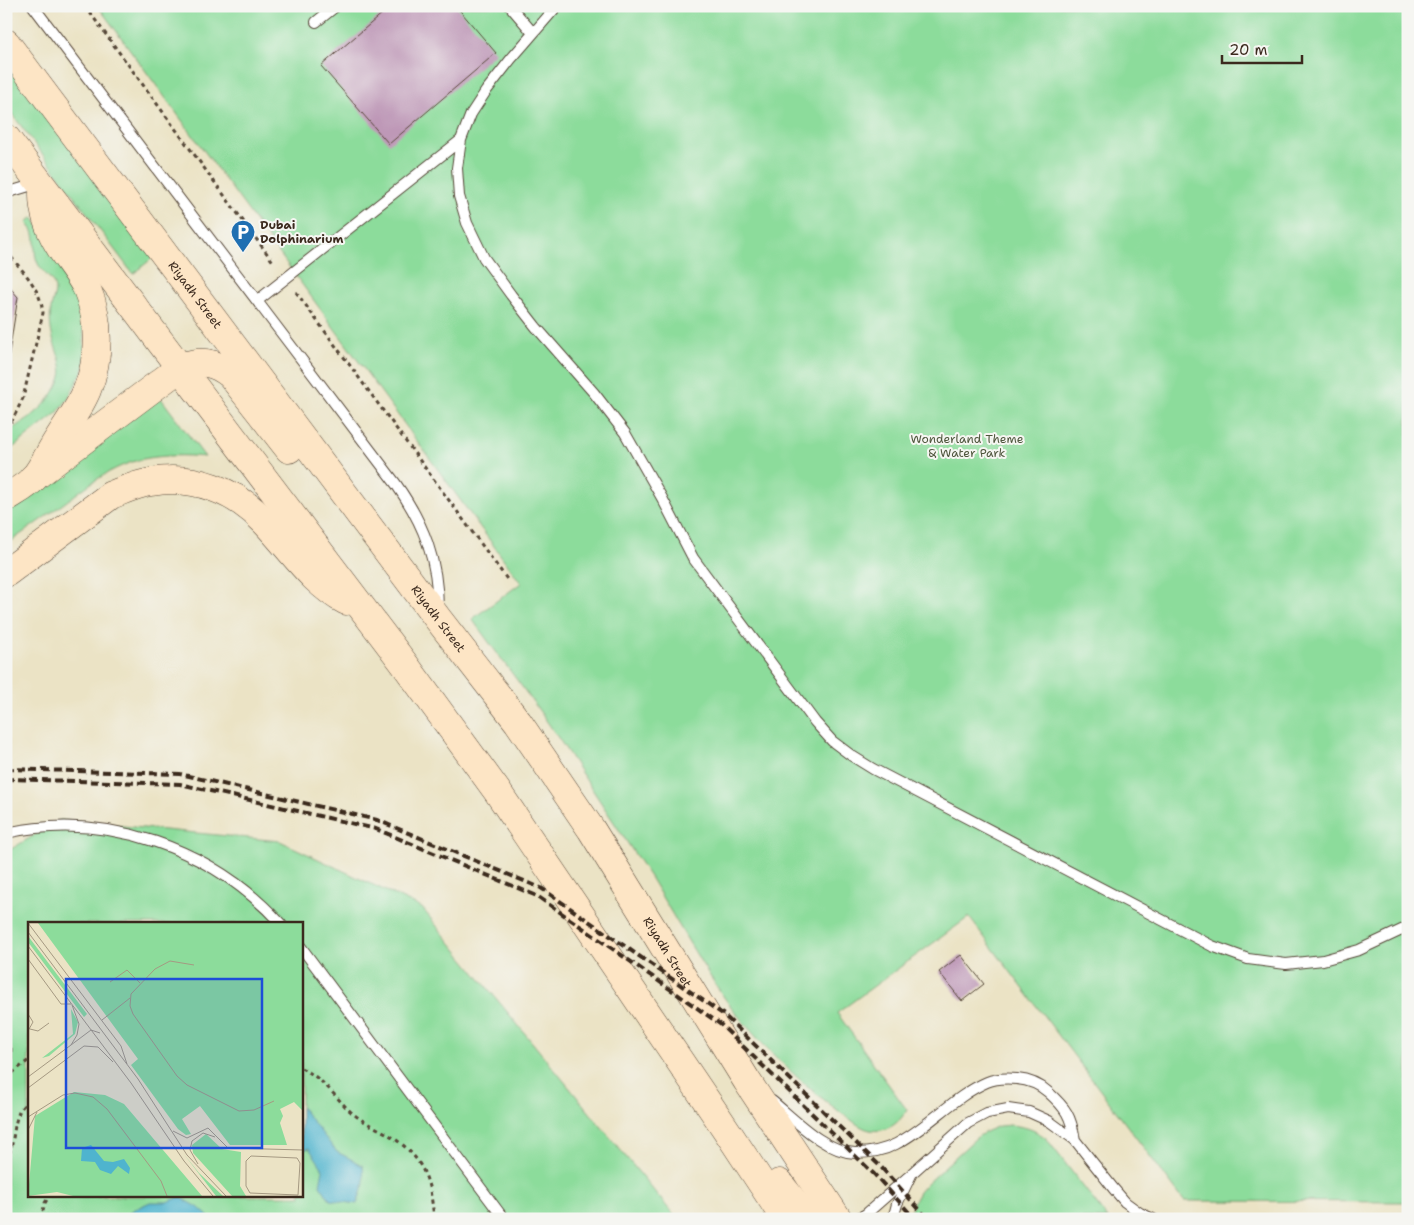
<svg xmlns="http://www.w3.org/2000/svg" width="1414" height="1225" font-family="'Shantell Sans',sans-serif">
<rect width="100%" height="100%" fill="#f6f6f2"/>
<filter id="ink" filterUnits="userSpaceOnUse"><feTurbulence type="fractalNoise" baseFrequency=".02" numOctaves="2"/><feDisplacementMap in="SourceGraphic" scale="10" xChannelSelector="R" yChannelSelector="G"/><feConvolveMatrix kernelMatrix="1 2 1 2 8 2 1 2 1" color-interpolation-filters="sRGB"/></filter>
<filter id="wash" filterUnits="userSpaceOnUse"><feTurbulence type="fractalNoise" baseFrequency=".0096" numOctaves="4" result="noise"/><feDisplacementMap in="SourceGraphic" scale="20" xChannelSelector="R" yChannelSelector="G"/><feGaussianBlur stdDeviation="1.12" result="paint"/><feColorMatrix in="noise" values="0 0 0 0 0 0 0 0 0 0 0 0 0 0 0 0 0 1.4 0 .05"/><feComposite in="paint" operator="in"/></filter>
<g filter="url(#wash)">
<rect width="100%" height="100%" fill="#ebe3c5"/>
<!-- green -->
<path fill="#8cdc9b" stroke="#64835c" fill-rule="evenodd" d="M98,6H1408V1202L1184,1201L969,917L837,1013L907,1110C899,1123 887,1133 870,1130C860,1128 852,1120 844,1115C800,1083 752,1038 721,993C696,956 674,916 650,877C622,834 593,791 565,748C536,704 503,662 472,619L521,583Z
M6,60L155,256L133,274L6,106Z
M33,217L82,291L85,366L68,399L57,413L6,453V435C13,427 22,423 30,417C43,408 53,396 59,382C66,369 57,354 54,342C50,330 49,316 52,304C53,300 55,294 55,289C54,278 40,272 37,261C33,252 37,241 33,231C31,228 29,225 27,222Z
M160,397L205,457C184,455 164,455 143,459C112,466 88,485 63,504C45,517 28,529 10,542L6,537V512Z
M60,820L280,841L422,908L677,1219H6V852ZM29,924H301V1196H29Z
M1011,1125C1026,1127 1034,1129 1046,1138L1108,1219H908L913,1203L919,1192L927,1183L976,1138L987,1131L999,1126Z"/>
<!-- water -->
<path fill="#4fb4ce" stroke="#456f76" d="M301,1107L337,1152L349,1158L363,1166L364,1184L357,1204L330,1200L320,1185L323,1169L309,1148L301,1151Z
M180,1197L198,1207L211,1219H122L133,1210L150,1202H167Z"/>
<g id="blocks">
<!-- building -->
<path fill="#be98b7" d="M391,6H456L496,53L389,144L321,66Z
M6,283L18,297L7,366H6Z
M961,955L984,984L962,1001L939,972Z
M6,1048H12V1068H6Z"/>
</g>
</g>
<g filter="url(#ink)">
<use href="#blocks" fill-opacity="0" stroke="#554637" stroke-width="1"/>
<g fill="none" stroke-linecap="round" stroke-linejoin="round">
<defs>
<path id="lane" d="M33,6L396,484C424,524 438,560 438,610
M510,6L533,33
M557,6L511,59L486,91L471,114L461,140L457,168L459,196L467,223L484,258L511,295L536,327L594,393L625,433L662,498L693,558L815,722L832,741L852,756L873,769L1212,946L1248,959L1286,964L1323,960L1359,950L1408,927
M316,22L336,6
M6,193L39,183
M257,301L461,140
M6,833C107,811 212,848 281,924
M301,947L504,1219
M772,1101C794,1119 825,1152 855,1153C869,1153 883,1151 896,1144C928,1128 954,1096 987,1082C996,1078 1007,1078 1017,1079C1028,1080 1039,1084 1048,1092C1066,1108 1071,1116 1075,1140
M857,1219L866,1214L908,1177
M893,1219L897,1204L912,1173L968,1123L987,1113L1008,1109L1029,1112L1049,1121L1075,1140L1113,1188L1125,1202L1140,1213L1153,1219"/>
<g id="secondary">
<path id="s1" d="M6,43L438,619L518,722L591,829L747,1081L838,1219"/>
<path d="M6,138L403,662L497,791L729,1134L785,1219"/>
<path d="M33,478L181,367C201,360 214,361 231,375L289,449"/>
<path d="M6,498C15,492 27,486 34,478C43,467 50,451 58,439C68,423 80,407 87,390C100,358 100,320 87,289C79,272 67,260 58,244C49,229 43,212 43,194"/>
<path d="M6,573L111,495C124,490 137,484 151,482C193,474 236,491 265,522C291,549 312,583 346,601"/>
<path d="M779,1183L802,1212L812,1219"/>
</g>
</defs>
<!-- lane casing -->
<use href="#lane" stroke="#554637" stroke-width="12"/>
<!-- secondary casing -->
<use href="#secondary" stroke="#554637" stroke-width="29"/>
<!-- path -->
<path stroke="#554637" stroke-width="3" stroke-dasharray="4 4" stroke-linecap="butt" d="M85,6L274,263
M6,251C22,271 40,286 43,313L23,398L13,419L6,428
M296,292L509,582
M301,1068C324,1079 333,1095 350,1111C361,1121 373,1126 386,1133C423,1156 430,1177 434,1219
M6,1078L29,1060
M6,1161C15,1146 12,1126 20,1110C22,1107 26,1103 29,1101
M41,1219L45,1203L49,1196"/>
<!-- lane -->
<use href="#lane" stroke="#fff" stroke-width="10"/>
<!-- secondary -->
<use href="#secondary" stroke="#fde5c5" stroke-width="28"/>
<!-- rail -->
<path stroke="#3b2a1e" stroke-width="4" stroke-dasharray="8 4" stroke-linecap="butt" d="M6,769L180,774L377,820L541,888L724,1015L881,1167L928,1219
M6,779L180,784L376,829L537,896L720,1024L874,1174L915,1219"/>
</g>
</g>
<!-- icons -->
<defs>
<symbol id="parking-pin" viewBox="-11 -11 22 30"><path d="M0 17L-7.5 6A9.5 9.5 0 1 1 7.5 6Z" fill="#1f6fb2" stroke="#f6f6f2"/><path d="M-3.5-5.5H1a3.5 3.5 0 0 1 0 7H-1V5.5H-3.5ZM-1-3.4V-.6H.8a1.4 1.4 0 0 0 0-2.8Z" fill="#fff"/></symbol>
</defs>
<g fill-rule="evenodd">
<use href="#parking-pin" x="229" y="218" width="28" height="38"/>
</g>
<g text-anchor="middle" stroke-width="4" stroke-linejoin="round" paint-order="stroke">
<!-- poi labels -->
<g font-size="12" font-weight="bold" fill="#3b2a1e" stroke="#f6f6f2" text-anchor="start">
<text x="260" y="229">Dubai<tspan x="260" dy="14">Dolphinarium</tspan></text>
</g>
<!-- street labels -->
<g font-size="12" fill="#3b2a1e" stroke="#f6f6f2">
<text dy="4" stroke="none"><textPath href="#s1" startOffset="315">Riyadh Street</textPath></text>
<text dy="4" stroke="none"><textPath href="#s1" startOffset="720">Riyadh Street</textPath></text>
<text dy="4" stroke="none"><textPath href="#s1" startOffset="1125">Riyadh Street</textPath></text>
</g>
<!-- park labels -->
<g font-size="12" fill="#4f563d" stroke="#f6f6f2">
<text x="967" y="443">Wonderland Theme<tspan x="967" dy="14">&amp; Water Park</tspan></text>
</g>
</g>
<!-- overview -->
<g transform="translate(28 922)">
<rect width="275" height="275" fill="#ebe3c5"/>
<path d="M10,1H275V189L266,180L252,187L255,194L252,201L259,223H202L172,184L154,197L163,212L158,213L150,207L103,143L110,137ZM0,14L59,92L56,95L0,20ZM43,87L50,100L47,112L21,134L14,136L45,112ZM46,170L77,173L96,182L174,274H45L29,270L0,274L7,194ZM178,212L194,227L213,230L212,264L218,274H204L165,231L164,223ZM155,231L171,251L195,274H188Z" fill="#8cdc9b"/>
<path d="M63,223L76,239L85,240L96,237L102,246L101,252L90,244L83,252L72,248L67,240L53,239L54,226Z" fill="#4fb4ce"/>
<path fill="none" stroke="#a59982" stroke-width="1" d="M0,1L93,124L99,142M0,10L110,157L159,233L198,274M0,24L103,161L156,239L185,274M0,37L33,82H43M166,43L142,39L127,47L103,72L102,84L105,92L149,154L159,163L211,189L226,188L246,179M82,60L99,48L112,61M0,92L5,100L0,109M74,98L102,76M2,107L10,109L21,101M43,123L63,108L72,111M0,155L43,123L49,113L51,102L44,83M0,166L56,124L70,125L85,140M0,195L35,173L47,171L65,175L79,187L133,259L139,274M0,208L9,190M145,209L159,216L180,206L200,226L275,228M223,234L269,236L272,241L270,273L222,271L218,264V239ZM170,242L162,228L164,219L175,211L187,215"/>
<path fill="#1d4ed8" fill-opacity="0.15" stroke="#1d4ed8" stroke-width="2.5" d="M38,57H234V226H38Z"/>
<rect width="275" height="275" fill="none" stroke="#3b2a1e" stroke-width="2.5"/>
</g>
<!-- margin -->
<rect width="1414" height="1225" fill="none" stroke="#f6f6f2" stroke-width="25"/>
<!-- scale -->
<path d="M1222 55v8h80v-8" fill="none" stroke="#3b2a1e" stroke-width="2.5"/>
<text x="1229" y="55" font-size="15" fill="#3b2a1e" stroke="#f6f6f2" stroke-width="4" paint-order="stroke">20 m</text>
</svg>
